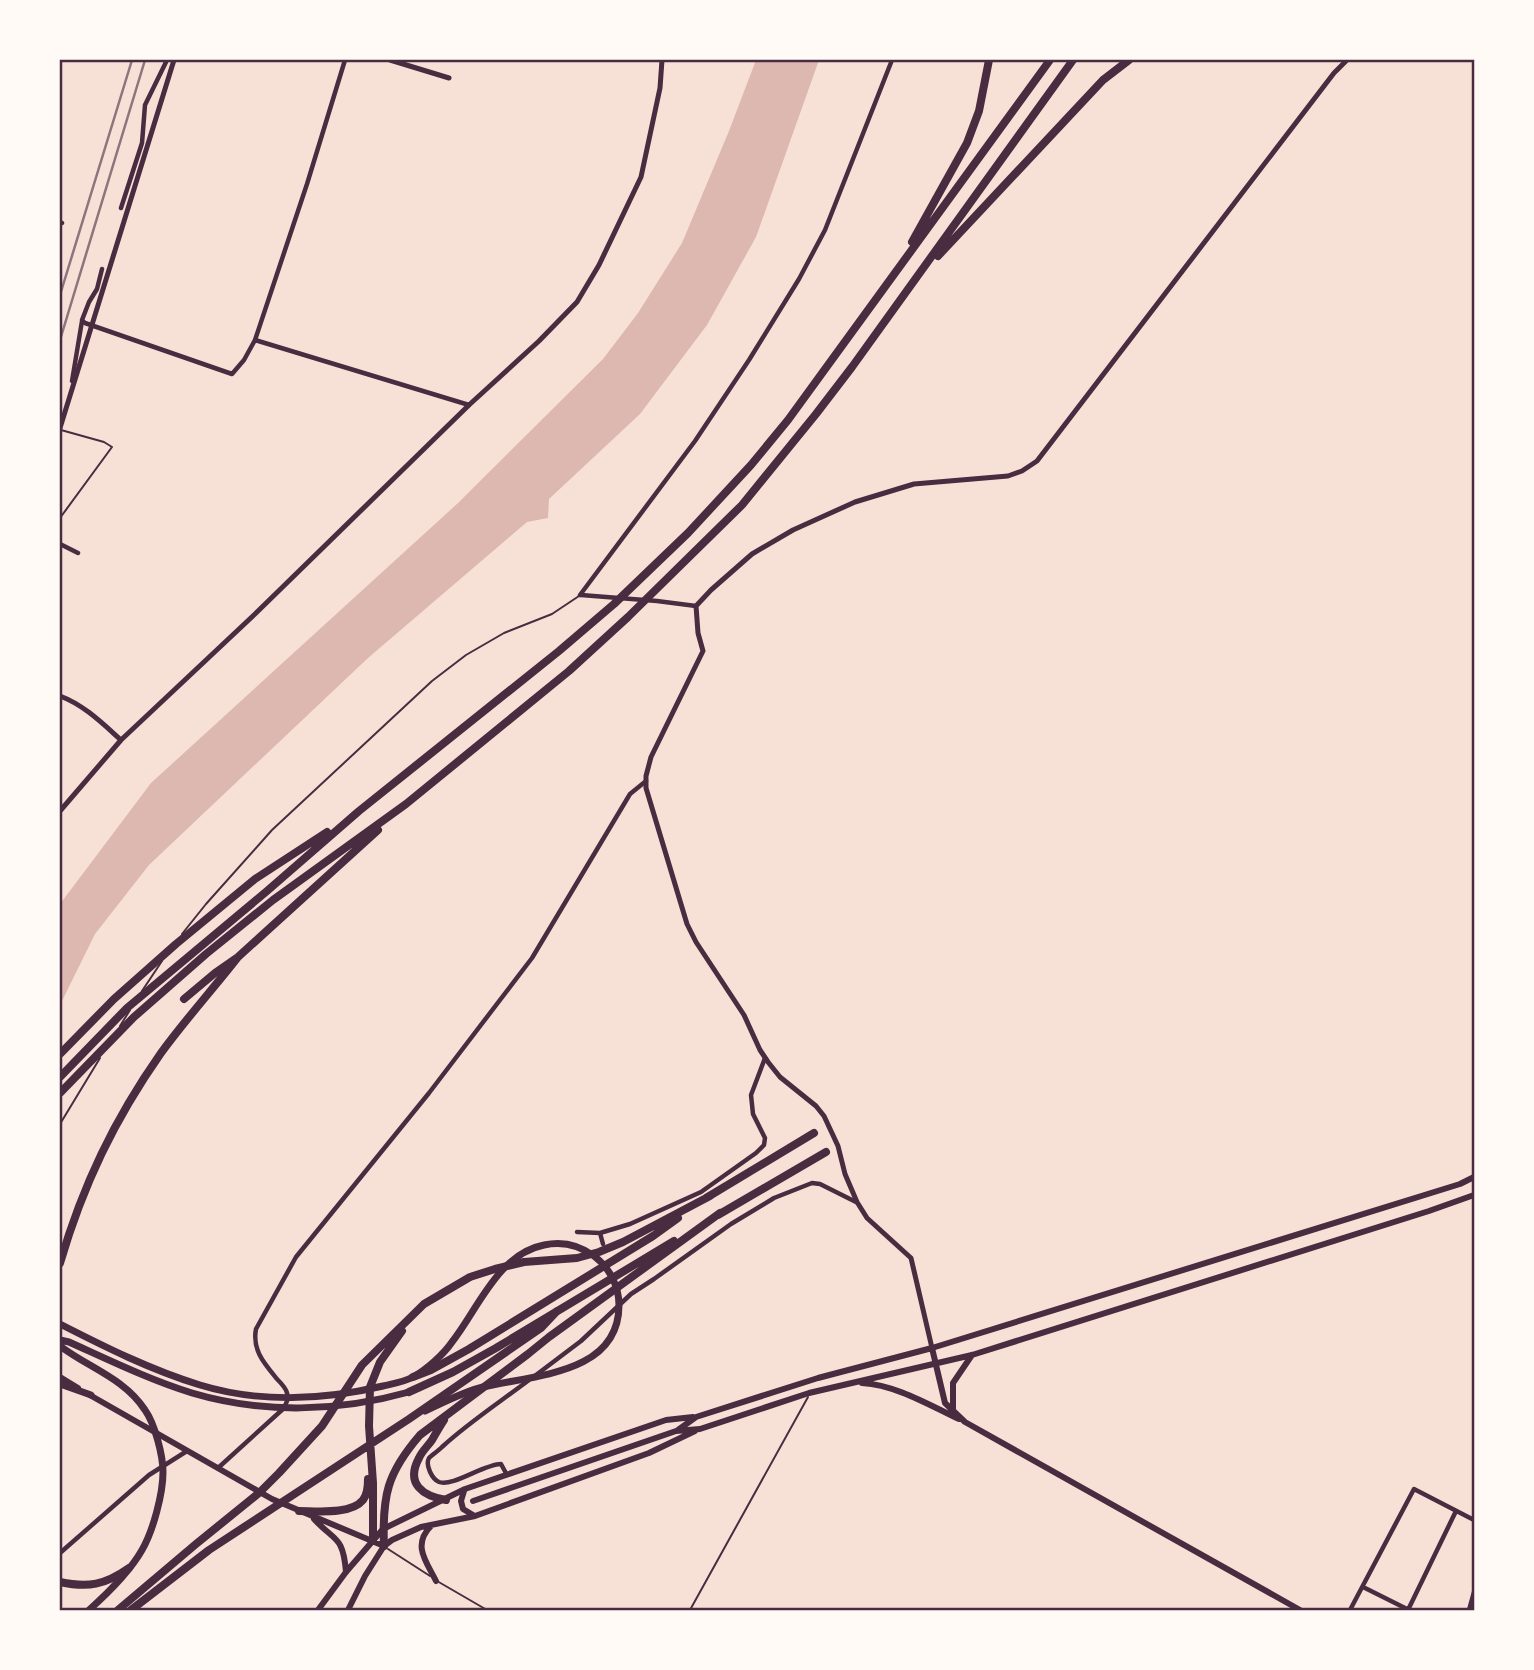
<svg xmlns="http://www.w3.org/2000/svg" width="1534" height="1670" font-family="'IBM Plex Sans',sans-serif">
<rect width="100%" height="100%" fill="#f7e1d7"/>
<!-- water -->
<path fill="#dcb8b0" d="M756,60H819L756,237L707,325L640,414L549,499L548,518L527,522L368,658L149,865L95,934L60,1005V904L151,783L458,503L603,359L638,313L682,243L729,131Z"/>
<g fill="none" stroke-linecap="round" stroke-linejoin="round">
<!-- service -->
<path stroke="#4a2c40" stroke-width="2" d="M60,518L112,447L104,442L61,430
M182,934L206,904L272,830L432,681L466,655L504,633L552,614L579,596
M142,991L162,961
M120,1026L130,1010
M60,1124L100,1058
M388,1549L430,1576
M437,1581L487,1610
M690,1610L808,1397"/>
<!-- minor -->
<path stroke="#4a2c40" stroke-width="4.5" d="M121,208L142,143L145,105L167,60
M60,222L62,223
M102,269L97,289L89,302L82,320L85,323L232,374L244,360L255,340L307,184L345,60
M255,340L469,405
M72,381L82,321
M60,544L78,553
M580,595L695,441L749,360L799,279L825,230L892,60
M581,595L657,601L696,606
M577,1232L600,1233L630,1224L701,1192L756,1153L764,1145L765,1138L753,1114L751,1095L765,1058
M600,1233L603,1244
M536,1375L581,1341L631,1294L654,1279L731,1224L774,1198L812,1183L820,1184L856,1202
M218,1468L283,1409C286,1404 289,1399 287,1393C286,1388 281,1383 277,1379C264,1363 252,1350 256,1329L296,1257L429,1093L532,958L630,794L646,781
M507,1475L501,1464C484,1464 453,1487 439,1482C432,1479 425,1465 429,1458C432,1455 438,1451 442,1447C468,1423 500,1402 529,1380
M60,1553L149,1475L187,1451
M1363,1587L1409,1610
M1350,1610L1414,1489L1474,1520
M1408,1610L1456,1511
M1469,1610L1474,1592"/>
<!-- tertiary -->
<path stroke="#4a2c40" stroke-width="5" d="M390,60L449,78
M60,428L174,60
M60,696C84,705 102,723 121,740
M60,811L121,740L255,614L469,405L539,341L577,302L599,265L641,177L660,88L662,60
M932,1348L911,1258L867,1218L857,1202L845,1174L838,1146L824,1116L816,1106L780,1077L768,1062L760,1050L744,1015L696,942L687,924L646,788V776L651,757L703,651L698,633L696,606L711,590L752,554L793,530L855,502L914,484L1008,476L1022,471L1037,461L1334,73L1347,60"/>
<!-- secondary -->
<path stroke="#4a2c40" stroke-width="6" d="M932,1348L945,1403L965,1422L1300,1610
M60,1377L78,1388
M862,1383C896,1385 929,1405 959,1419
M88,1394L272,1499L384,1546
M953,1410V1383L972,1355
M678,1430L696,1417L818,1378L932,1348L1460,1184L1474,1177
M464,1491L461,1501L463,1509L473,1515
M473,1501L676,1431L700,1429L809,1393L972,1355L1429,1211L1474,1195
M314,1519C335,1542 343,1535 346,1572
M431,1526C412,1545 426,1561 436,1581
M318,1610L346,1572L383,1529L465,1489L666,1420L693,1417
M348,1610L365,1576L384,1546L392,1540L421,1527L475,1516L649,1453L695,1431"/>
<!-- trunk -->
<path stroke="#4a2c40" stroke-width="7" d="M60,1324C105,1347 151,1370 200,1385C259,1403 324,1400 383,1386C392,1384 404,1382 413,1377C426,1370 444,1354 452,1342C478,1309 498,1254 544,1245C562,1241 579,1245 594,1256C609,1267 619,1286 619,1305C619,1375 532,1375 483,1387C463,1392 444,1402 425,1411
M60,1340L69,1342C109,1360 150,1380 192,1393C263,1414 338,1412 409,1392
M60,1346C89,1368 124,1378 145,1410C155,1424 163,1456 163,1472C163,1494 153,1531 142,1550C129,1573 108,1593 89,1610
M60,1384L91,1395"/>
<!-- motorway -->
<path stroke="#4a2c40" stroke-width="8" d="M912,242L967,143L979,111L989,60
M938,256L1103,80L1129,60
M184,999L215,973L238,957L378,830
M60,1054L114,999L176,944L255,879L327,832
M60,1077L127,1008L267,891L359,811L559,651L614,604L688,533L751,465L788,420L1050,60
M60,1093L134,1017L206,954L273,900L406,804L569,671L628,617L742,505L816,414L852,367L1073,60
M706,1198L814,1133
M718,1215L826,1152
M60,1263C83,1185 114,1120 161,1053C185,1020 213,989 238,957
M413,1377L431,1370L469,1349L653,1236L678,1218
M409,1392L453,1372L496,1348L674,1241
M444,1420C440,1426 436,1433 432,1440C428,1446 422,1451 419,1458C405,1484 423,1496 446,1500
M299,1511C316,1511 351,1515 363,1500C367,1495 368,1486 368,1479
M373,1541V1483L369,1426L370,1387L380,1362L402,1331
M384,1546C382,1496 387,1473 420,1435L528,1354L549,1337L720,1213
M60,1582C88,1588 105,1585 129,1568
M118,1610L196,1544L259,1493L279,1473L322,1426L362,1365L424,1304L470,1277L495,1269L524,1262L577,1258L599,1252L623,1242L710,1196
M131,1610L209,1550L409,1419L541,1328L557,1311"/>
<!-- rail -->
<path stroke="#8f747c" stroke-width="2.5" d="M60,295L132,60
M60,340L145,60"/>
</g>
<!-- border -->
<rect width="1534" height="1670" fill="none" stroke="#fffaf5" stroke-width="122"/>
<rect x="61" y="61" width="1412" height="1548" fill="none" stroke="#4a2c40" stroke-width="2.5"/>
</svg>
